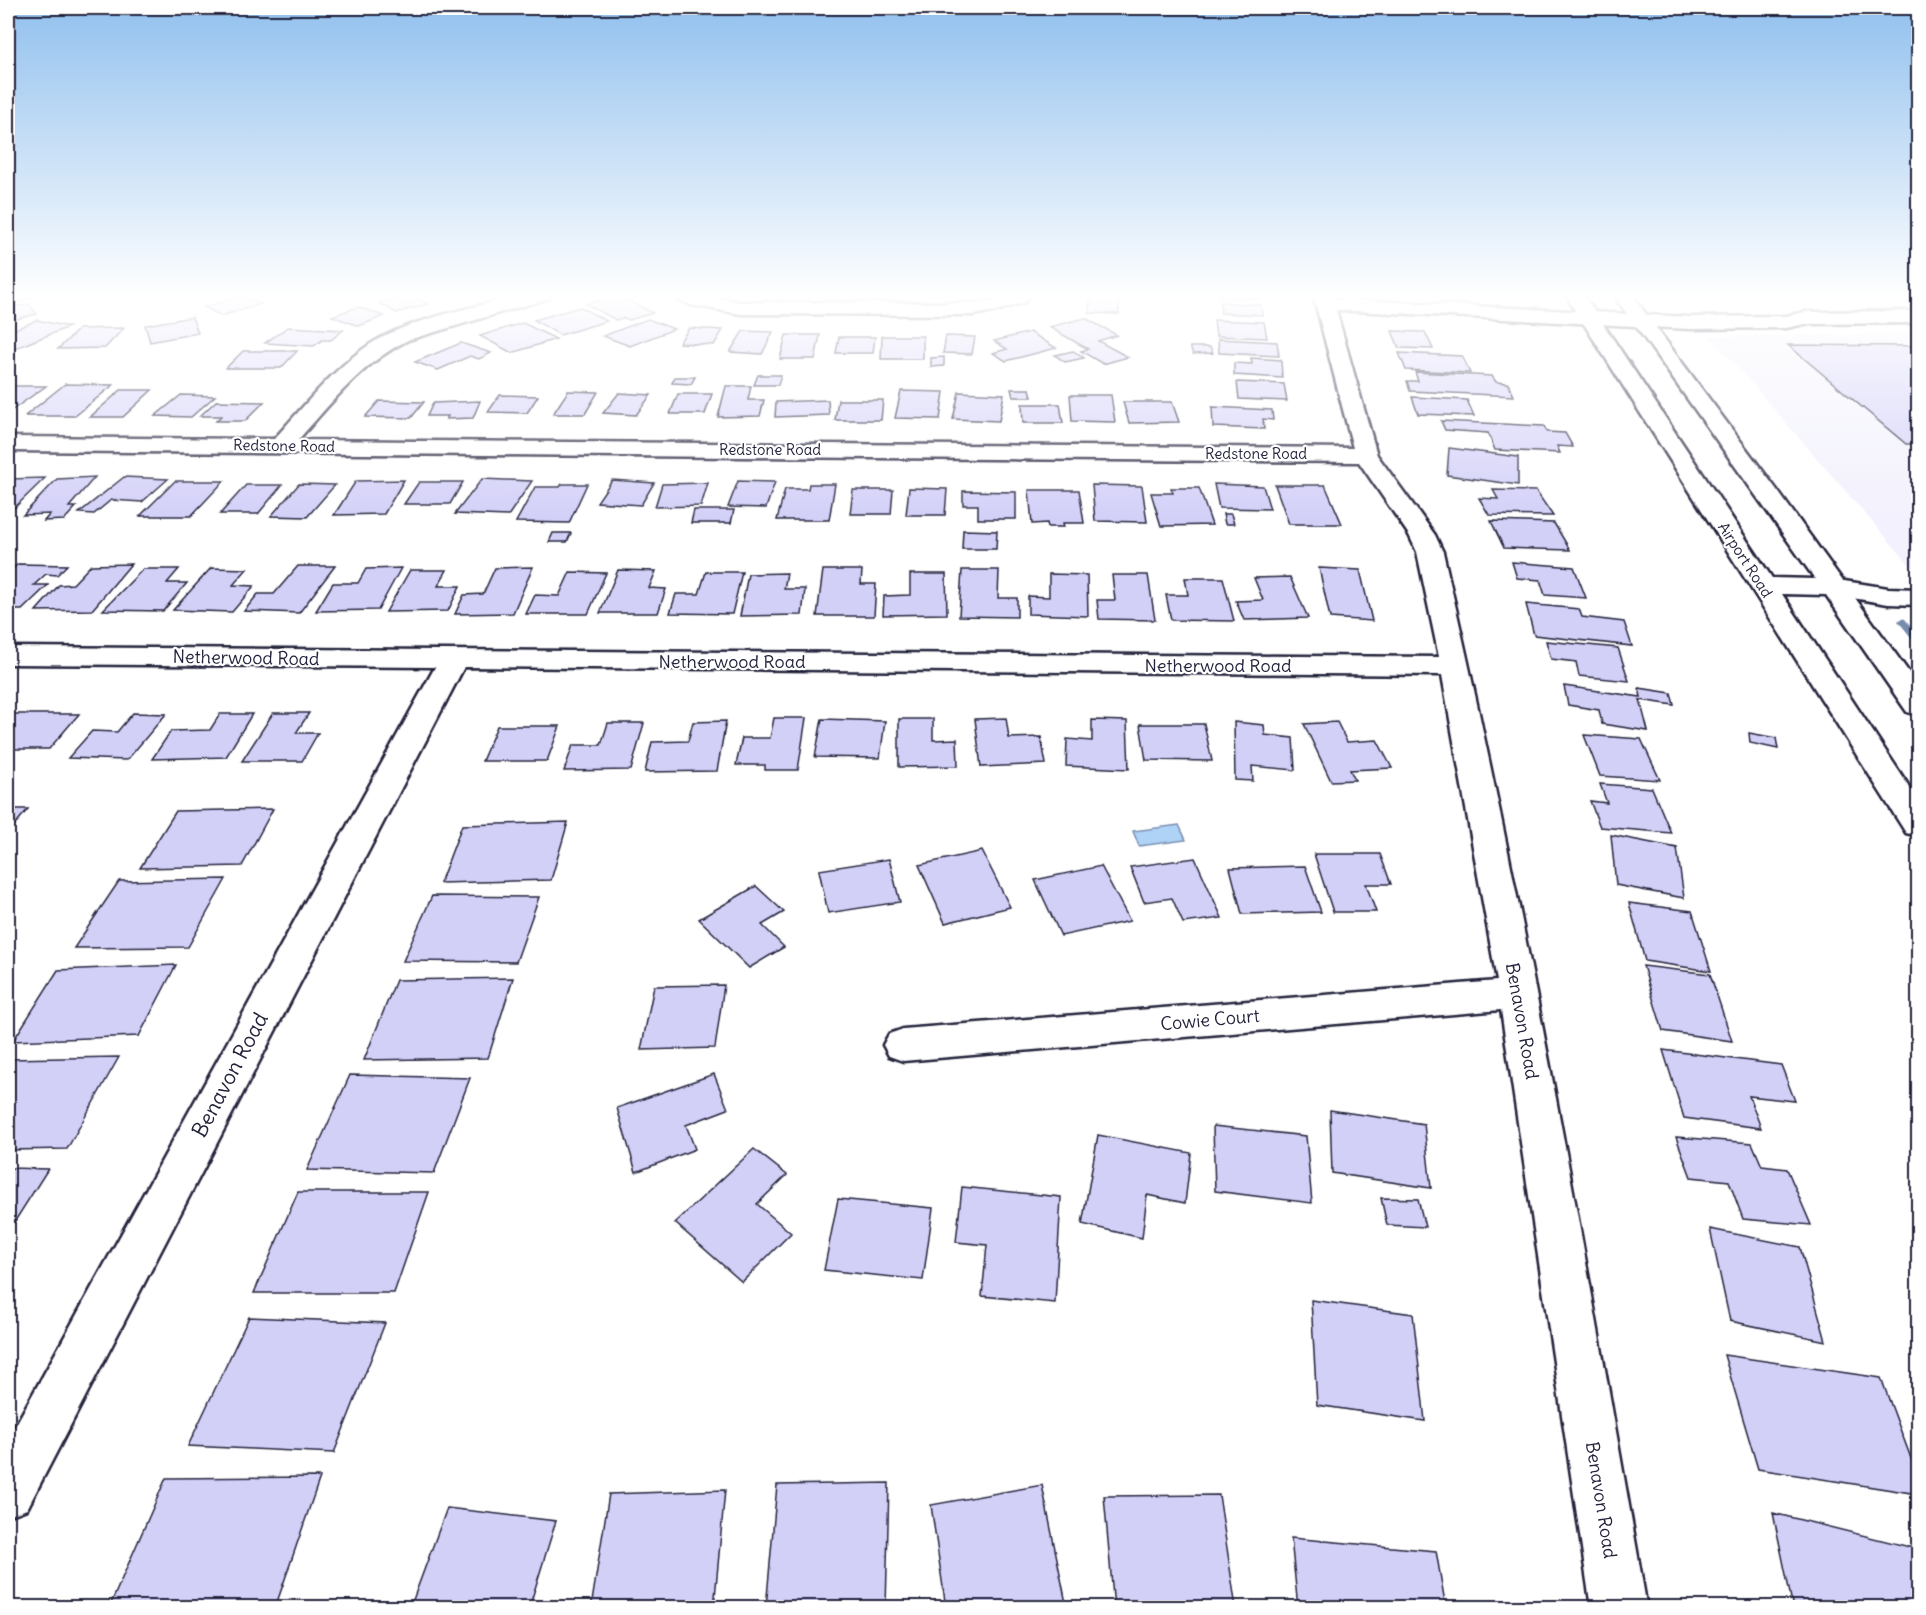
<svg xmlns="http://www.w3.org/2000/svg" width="1926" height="1615" font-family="Delius,sans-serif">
<rect width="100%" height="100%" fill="#fff"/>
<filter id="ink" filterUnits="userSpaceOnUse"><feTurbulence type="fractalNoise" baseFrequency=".0167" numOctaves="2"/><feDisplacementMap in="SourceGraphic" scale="12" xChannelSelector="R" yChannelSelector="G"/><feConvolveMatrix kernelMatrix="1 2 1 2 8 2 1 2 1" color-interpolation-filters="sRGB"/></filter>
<g filter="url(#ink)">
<!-- built -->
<path fill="#f2f1fd" d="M1675,294H1918V304L1682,303Z
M1918,334V574L1710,336Z"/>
<!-- water -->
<path fill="#aed3f7" stroke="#768cac" stroke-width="1.5" d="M1179,825L1186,840L1139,846L1133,831Z"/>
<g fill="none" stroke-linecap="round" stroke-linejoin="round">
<!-- stream -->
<path fill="#768cac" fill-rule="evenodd" d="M1902,618L1905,619L1918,635V643L1915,642L1898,621Z"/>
</g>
<!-- building -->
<path fill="#d3d0f8" stroke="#22223b" stroke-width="1.5" d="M8,294H31L34,298L8,304Z
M1218,294H1260V299L1218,297Z
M410,295L428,304L396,313L379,303Z
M618,295L653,313L629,320L624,318L616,320L586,304Z
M244,296L261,304L221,316L204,307Z
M1090,296L1119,297V314L1089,313Z
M1220,302L1261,305L1262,315L1221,313Z
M29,304L37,314L8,321V308Z
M358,307L384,316L359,326L332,316Z
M580,307L607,321L560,335L534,320Z
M192,317L198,333L150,342L145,325Z
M1085,318L1117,335L1098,341L1128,357L1103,364L1081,351L1088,349L1049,327Z
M648,319L674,329L630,346L603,336Z
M37,320L69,327L8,351V332Z
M1214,320L1264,322L1267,338L1216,336Z
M523,323L556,339L512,353L480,336Z
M288,327L343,330L331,340H322L314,346L265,343Z
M124,328L105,348L58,349L79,329Z
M689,328L723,330L714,345L679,343Z
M743,331L773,332L762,354L730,352Z
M1392,331L1425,332L1433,349L1399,348Z
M1030,332L1056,348L1006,361L993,353L1007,349L994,341Z
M786,335H820L815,359H780Z
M882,336H923V359H881Z
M946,336L975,337L972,354L943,353Z
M839,337H875L873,353H836Z
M1218,339L1277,342L1279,356L1219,353Z
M461,343L491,353L479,359L470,356L438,370L415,362Z
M1788,345L1915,346L1918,348V444H1906Z
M1190,347H1210L1213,353L1193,354Z
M243,351H297L281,368H226Z
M1073,351L1084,358L1065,362L1055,355Z
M1399,353L1462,356L1470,373L1406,370Z
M944,357V366L931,367V358Z
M1251,358L1281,360L1282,378L1234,375V363L1252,364Z
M1415,372L1492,376L1496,382L1508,383L1514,396L1410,391L1407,381H1418Z
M758,375H781L778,385H754Z
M675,377H695L691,384L672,383Z
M1237,382L1284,384L1287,401L1239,399Z
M65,384L113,385L75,416H25Z
M8,386H46L8,413Z
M726,386H751L748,400H764L760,416L718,417Z
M1011,389H1030L1032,397H1013Z
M121,390H152L123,417H90Z
M568,391L598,392L585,414H553Z
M901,391L944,392L940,419L895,418Z
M959,392L1004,394L999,421L953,419Z
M619,393L651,395L636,415L603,413Z
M678,394H712L705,414H670Z
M181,395L215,396L191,417L155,416Z
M500,395L538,396L527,413L488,412Z
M1070,395H1111L1115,422L1072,421Z
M1412,397L1467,400L1474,416L1418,414Z
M828,400L829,415L775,417L776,402Z
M838,400H883L881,420H835Z
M216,401L264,402L245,421H216L221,416H200Z
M379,401L424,402L411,418L365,417Z
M480,401L473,418L446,419L448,416H427L433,403Z
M1123,402H1172L1179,422L1129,423Z
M1022,404H1060L1063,423H1023Z
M1212,407L1272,410L1273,420L1263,419L1264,429L1213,427Z
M1441,421L1544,426L1547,432L1565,433L1573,447L1557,446L1560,453L1495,450L1488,433L1445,430Z
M1449,448L1518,457V485L1447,475Z
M95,477L69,507H76L64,520L44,521L50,514L23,515L57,479Z
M124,477L168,479L142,502L111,500L94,514L79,513Z
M45,478L8,514V479Z
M482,479L532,481L508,516L455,514Z
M404,480L384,514L334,515L356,481Z
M612,480L654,483L641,505L597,502Z
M175,481H224L191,516H140Z
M738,481L775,482L766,508L728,507Z
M419,482H463L450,504H404Z
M708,483L701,506L655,507L662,484Z
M299,484L335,485L307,517L271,516Z
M562,484H587L569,523L516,522L535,487H560Z
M809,484H835L829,520H777L785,489H808Z
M1214,484L1263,486L1270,509L1219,508Z
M246,485H282L258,514H220Z
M1092,485L1142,486L1147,522L1095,521Z
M1275,485H1325L1342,524H1289Z
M909,488L947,489L945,515H906Z
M1171,488H1199L1212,525L1161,526L1151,493H1173Z
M853,490H893L891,514H850Z
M1029,490H1079L1084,523H1063L1064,527H1048L1047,523L1032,524Z
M1493,490L1536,491L1553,516L1489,515L1479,498L1498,499Z
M963,491L1016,492V519H978V505H963Z
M694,510H734L731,523H691Z
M1223,514H1231L1234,524H1225Z
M1491,521L1554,523L1570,550L1504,548Z
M963,530L997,531L996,549H962Z
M553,533H571L567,542H549Z
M1512,562L1574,567L1586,598L1545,595L1540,580L1517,578Z
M18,564L67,565L57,575L46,574L34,585H48L22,610H8V573Z
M131,564L92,610L36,611L59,585L73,584L91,565Z
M298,566H335L299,613L244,611L258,594H274Z
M533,567L513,613L455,614L464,595L483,594L495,568Z
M211,568L247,569L233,585L254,586L232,612L173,610Z
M401,568L378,610L316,611L333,583H358L366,569Z
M1319,568L1360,570L1372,621L1330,618Z
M143,569H179L167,583H187L163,611L103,610Z
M410,570H447L438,586H460L448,611L386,612Z
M618,570L656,571L649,588L666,589L658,613H600Z
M823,570H862L861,584H876L874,616H817Z
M962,570H999L998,598H1017V617L959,616Z
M570,572L606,573L588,614H526L535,595L559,596Z
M706,572H742L732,614L670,613L676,594H699Z
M787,573L784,589H805L802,615L740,616L748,574Z
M910,574H946L947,614L883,615L884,596L910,595Z
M1049,574L1087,575L1088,616L1028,614V596L1049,597Z
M1112,575H1148L1155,620L1099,619L1097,600H1115Z
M1290,577L1308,618L1244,620L1236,601L1263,600L1254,578Z
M1185,578H1223L1234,621L1171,620L1166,595H1188Z
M1526,604L1579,609L1582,617L1624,622L1632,646L1534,635Z
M1546,641L1618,648L1629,681L1579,676L1576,662L1551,659Z
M1564,686L1641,697L1639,688L1671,693L1674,705L1640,700L1648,731L1602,724L1599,710L1568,705Z
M133,713L166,714L127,760L68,758L92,731L117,732Z
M273,713H309L296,733H318L302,761H242Z
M13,714H79L49,749H8V720Z
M220,714H252L226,757L152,759L171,731L210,730Z
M774,718H806L798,770H765V765H736L742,738H770Z
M1006,718L1009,738L1041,737L1046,764L981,767L975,719Z
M822,719L885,721L880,758L815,757Z
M899,719H933V740L957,739L958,766L899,767Z
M1092,720L1127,721L1129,769L1066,766L1067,739L1092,741Z
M726,721L717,771L645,772L652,742L688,741L693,722Z
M1234,722L1264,725L1265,735L1293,738L1295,770L1252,766L1253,781L1235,780Z
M1337,722L1347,742L1377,740L1392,768L1350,770L1355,780L1331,781L1304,724Z
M608,723H644L631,770L564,771L573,745H601Z
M1140,724H1204L1212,761L1146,760Z
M497,726H560L547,761H482Z
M1749,733L1776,738L1778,749L1750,743Z
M1584,735L1641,739L1660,780L1600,776Z
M1600,784L1652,788L1671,833L1600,827L1590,801L1607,803Z
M8,809H28L8,833Z
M273,809L242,866L140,868L176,811Z
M568,822L551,880L440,883L462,825Z
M1611,835L1677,848L1684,898L1616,885Z
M982,851L1010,907L945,923L919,865Z
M1314,854H1380L1391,884H1366L1376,912H1333Z
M1195,858L1222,918L1183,923L1172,898L1144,902L1130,867Z
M889,859L900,902L828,913L819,870Z
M1101,866L1130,921L1061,936L1035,880Z
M1305,866L1321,912L1242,914L1230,868Z
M226,879L188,947L74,948L119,881Z
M756,886L784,912L762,925L784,947L749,968L699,919Z
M432,896L539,897L516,962L403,961Z
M1629,903L1692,911L1711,971L1645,961Z
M176,965L139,1036L13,1041L58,970Z
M1643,966L1710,974L1732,1041L1663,1031Z
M513,978L488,1058L364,1060L396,980Z
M724,985L715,1048L641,1050L654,986Z
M1663,1050L1781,1065L1795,1101L1749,1096L1761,1128L1684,1118Z
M119,1057L67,1149L8,1150V1059Z
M714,1074L728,1109L686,1125L695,1149L636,1172L617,1108Z
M350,1075L470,1078L434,1173L307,1170Z
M1330,1110L1424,1124L1431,1188L1332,1173Z
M1213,1126L1306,1136L1312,1203L1215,1191Z
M1098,1135L1191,1153L1185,1203L1147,1195L1142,1238L1082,1224Z
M1676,1137L1752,1143L1762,1166L1787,1169L1811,1225L1743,1219L1729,1181L1691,1177Z
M754,1149L787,1175L757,1204L791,1233L742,1282L675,1223Z
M8,1168L48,1169L8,1232Z
M962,1187L1061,1197L1055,1303L982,1296L987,1245L956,1242Z
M298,1192H429L394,1293H254Z
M1381,1198L1418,1199L1425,1227L1387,1225Z
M838,1199L933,1208L923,1280L824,1270Z
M1710,1229L1800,1247L1826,1341L1730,1321Z
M1311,1300L1413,1314L1425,1421L1317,1405Z
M249,1317L385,1323L334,1453L188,1446Z
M1724,1355L1881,1378L1918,1477V1494L1758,1469Z
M320,1477L275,1608H109L166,1478Z
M889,1483L886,1608H766L777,1485Z
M1042,1485L1067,1608H946L931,1505Z
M725,1490L714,1608H591L609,1494Z
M1219,1495L1236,1608H1114L1104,1496Z
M447,1508L556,1521L529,1608H410Z
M1773,1513L1918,1549V1608H1793Z
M1291,1538L1436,1551L1446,1608H1298Z"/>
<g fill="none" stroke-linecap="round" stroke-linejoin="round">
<defs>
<path id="minor" d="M524,294H553L550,298L408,340C362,363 332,402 298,440L1353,448L1313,294H1331L1333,299L1690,317L1786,316L1805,312L1918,311V323L1805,324L1786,328L1690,329L1336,310L1377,455L1435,535L1443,552C1524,900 1585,1254 1647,1608H1591L1501,1010L903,1061L889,1056L883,1045L889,1034L903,1029L1497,981L1442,675L464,667L27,1509L8,1516V1439L435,667L8,664V647L1439,657L1417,552L1409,535L1359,462L8,451V437L274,439C304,407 334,367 372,343C411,318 478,307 524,294Z
M673,294H697L741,302L972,303C992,302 1010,294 1029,294L1025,302L996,311L972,315L741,314L691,305L676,298Z
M1832,579L1888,588L1918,589V605L1888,604L1823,593L1819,587L1823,581Z"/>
<path id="major" d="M1565,294H1583L1772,578L1815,579L1613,294H1631L1777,490L1918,685V715L1907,712L1826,595L1782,594L1918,800V836L1906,833Z"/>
</defs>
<!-- minor casing -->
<use href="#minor" stroke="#22223b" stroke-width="5"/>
<!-- major casing -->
<use href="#major" stroke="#22223b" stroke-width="5"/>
<!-- minor -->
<use href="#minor" fill="#fff" fill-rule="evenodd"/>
<!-- major -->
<use href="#major" fill="#fff" fill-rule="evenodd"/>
</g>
</g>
<!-- sky -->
<linearGradient id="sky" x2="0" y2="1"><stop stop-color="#91c0ee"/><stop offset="0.57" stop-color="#fff"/><stop offset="1" stop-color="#fff" stop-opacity="0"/></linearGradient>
<rect width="1926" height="520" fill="url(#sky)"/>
<g text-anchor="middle" stroke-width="4.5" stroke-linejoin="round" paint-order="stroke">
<!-- far-street labels -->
<g font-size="15" fill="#22223b" stroke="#fff">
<text transform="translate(284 446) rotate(1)" y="5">Redstone Road</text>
<text x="770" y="455">Redstone Road</text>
<text x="1256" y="459">Redstone Road</text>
<text transform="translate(1745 560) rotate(57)" y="5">Airport Road</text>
</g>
<!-- street labels -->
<g font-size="18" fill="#22223b" stroke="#fff">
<text transform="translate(246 658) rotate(1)" y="6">Netherwood Road</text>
<text x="732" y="668">Netherwood Road</text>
<text x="1218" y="672">Netherwood Road</text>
<text transform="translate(1210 1020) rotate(-5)" y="6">Cowie Court</text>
<text transform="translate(1522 1021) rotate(80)" y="6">Benavon Road</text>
<text transform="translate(1601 1500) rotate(81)" y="6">Benavon Road</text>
</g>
<!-- near-street labels -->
<g font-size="21" fill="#22223b" stroke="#fff">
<text transform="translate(230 1075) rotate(-62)" y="7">Benavon Road</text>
</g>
</g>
<!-- margin -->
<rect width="1926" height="1615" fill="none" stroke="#fff" stroke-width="30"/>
<rect x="15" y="15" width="1896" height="1585" fill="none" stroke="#22223b" stroke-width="2" filter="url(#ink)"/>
</svg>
